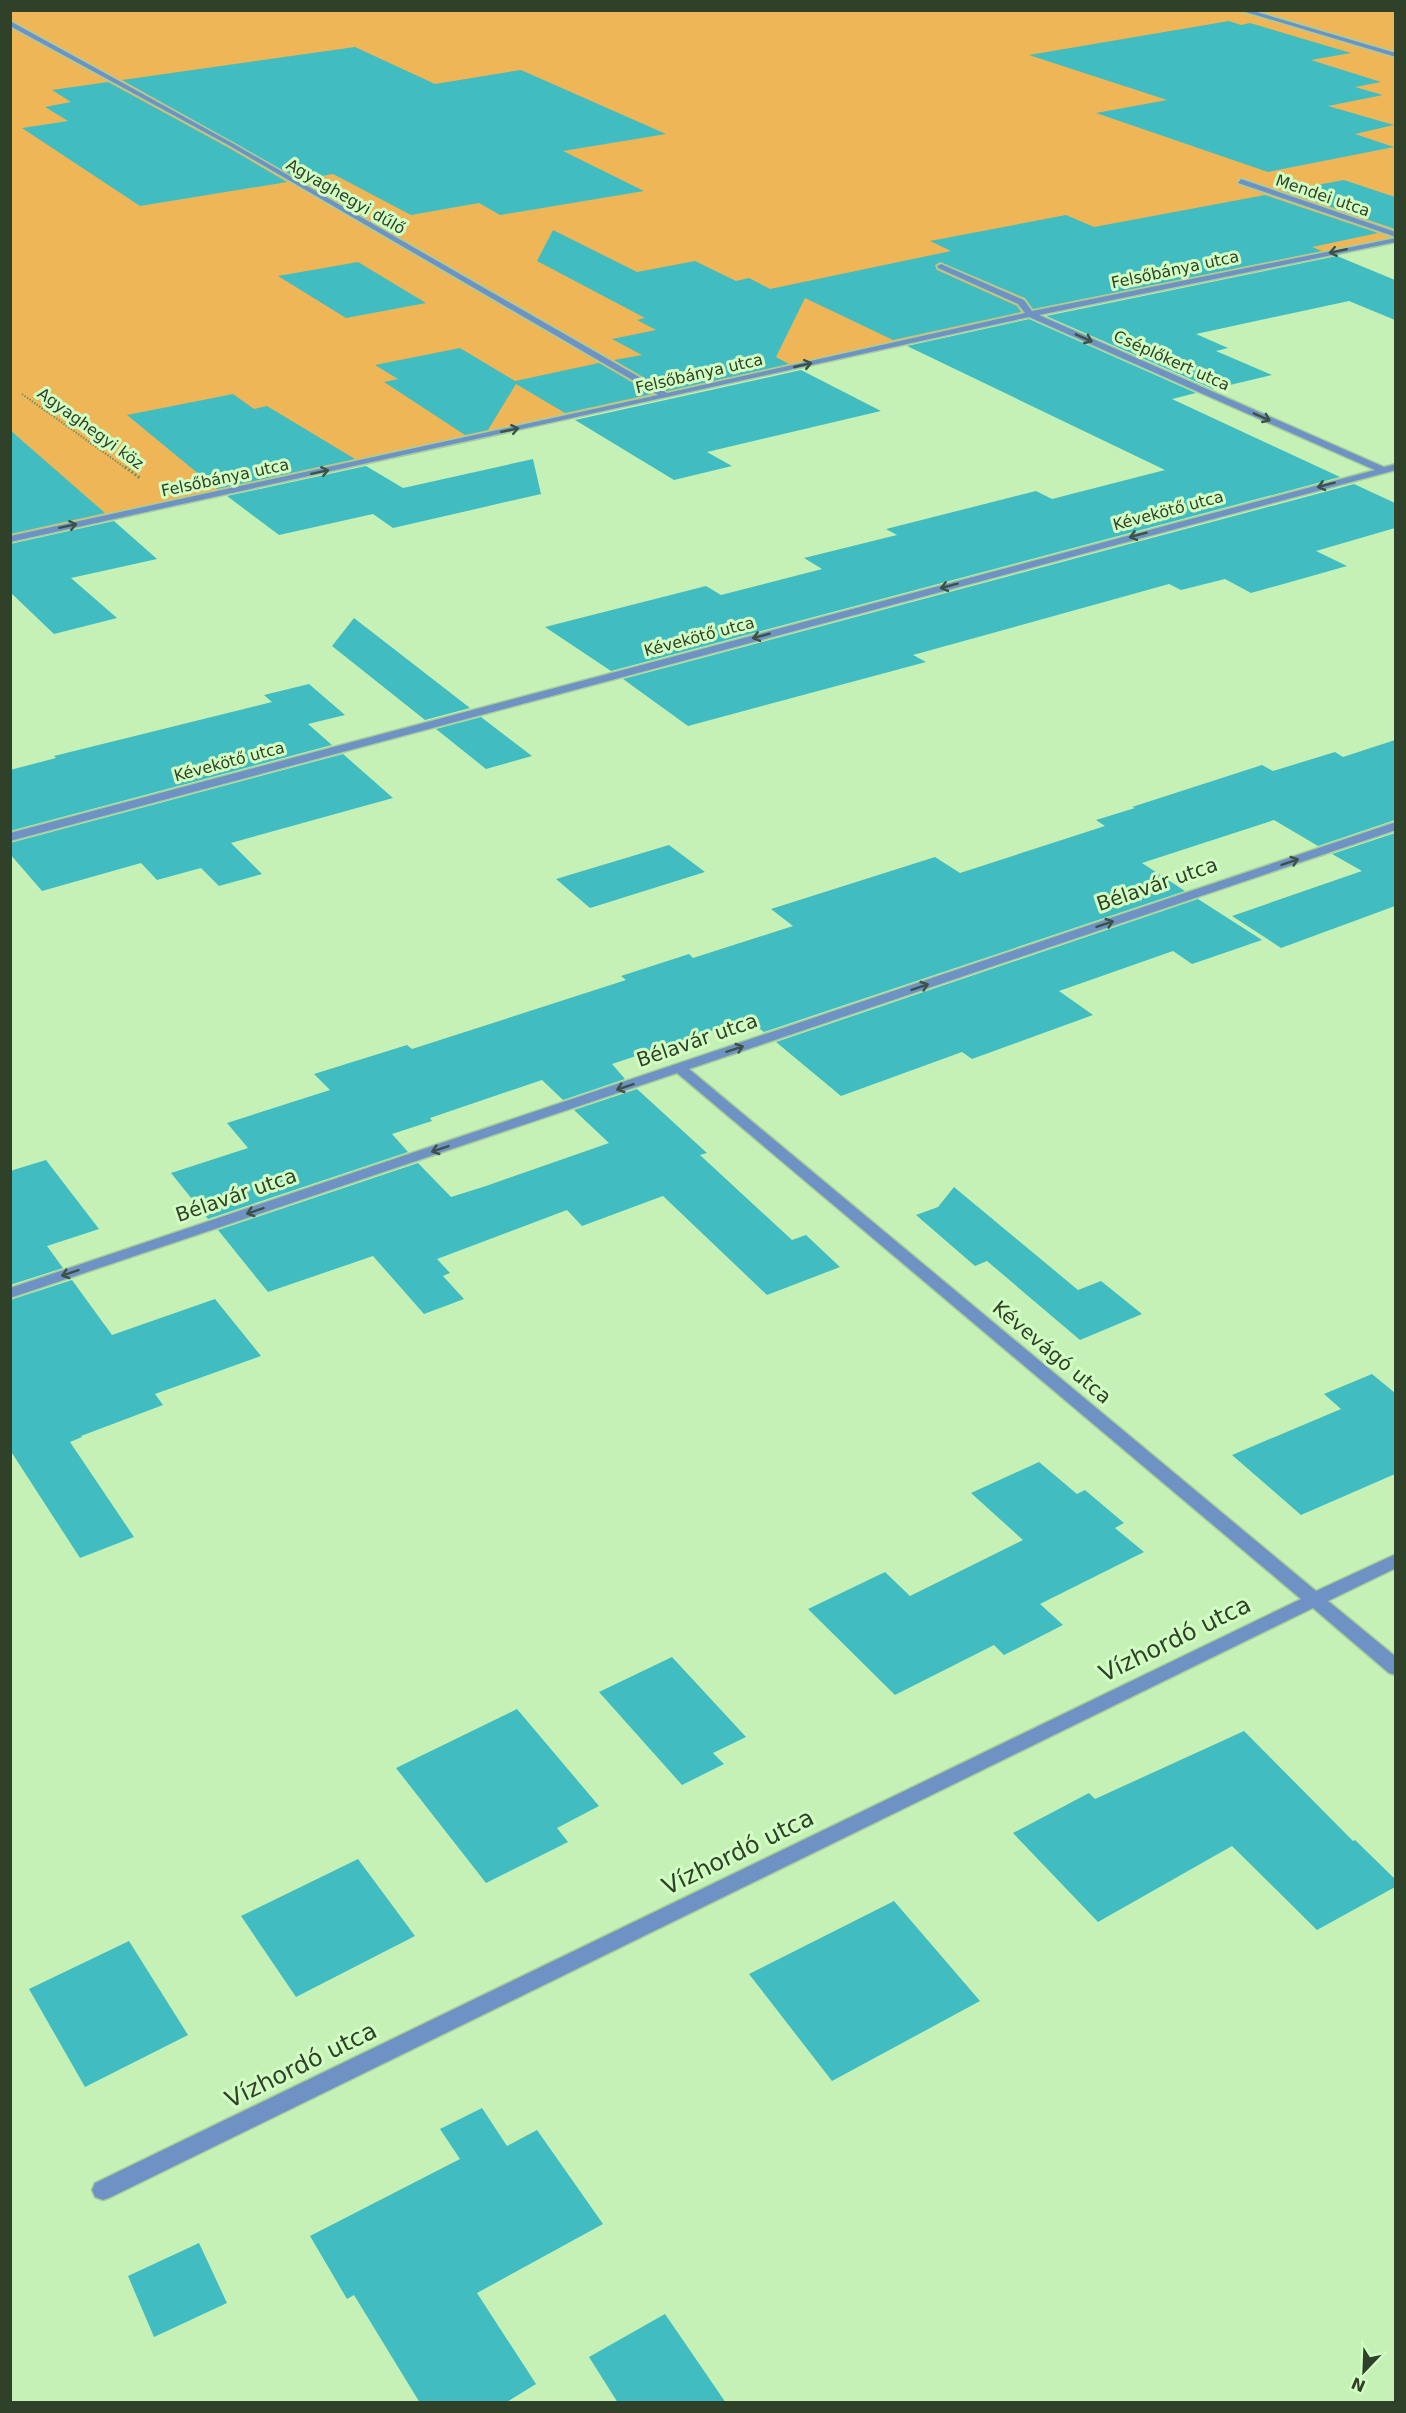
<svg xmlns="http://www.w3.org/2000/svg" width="1406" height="2413" font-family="'DejaVu Sans',sans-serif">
<rect width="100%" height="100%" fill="#c5f1b6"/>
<!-- green -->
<path fill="#eeb657" d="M10,11H1395V240L1030,314L11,539Z"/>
<!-- building -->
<path fill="#41bdc1" d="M1229,21L1241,25L1250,23L1351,53L1311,60L1381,82L1355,87L1383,95L1328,106L1394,125L1355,134L1394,147L1268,172L1096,113L1167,100L1029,55Z
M355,47L435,84L521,70L666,134L563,151L644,191L500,215L479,203L411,215L333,174L300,180L122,80Z
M108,82L229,148L287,182L140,206L22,128L68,121L45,107L71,102L52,90Z
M1344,180L1395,197V229L1284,191Z
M1265,195L1378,233L1312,247L1322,251L1033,309L1025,298L940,262L935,265L937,270L1017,306L1021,312L893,340L805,298L776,357L789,364L667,391L614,360L642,355L612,339L656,330L637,320L645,318L537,261L553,230L637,272L695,261L736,281L749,278L770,289L951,251L930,241L1066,215L1094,227Z
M1337,256L1395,280V320L1349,301L1196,334L1228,348L1216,351L1272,375L1213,389L1046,316Z
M358,262L426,303L346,318L278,276Z
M1029,319L1196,393L1172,399L1340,477L611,671L545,627L706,586L721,595L822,569L804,558L897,535L886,529L1036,491L1052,499L1165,470L907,346Z
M460,348L515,381L599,363L652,394L565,413L516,384L488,430L465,435L384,382L398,379L375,365Z
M801,370L881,411L707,452L732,466L674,480L575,420Z
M233,394L254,409L267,406L355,459L217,489L127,415Z
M10,430L105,513L10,534Z
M533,459L541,494L393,528L373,514L279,535L227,496L366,466L403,488Z
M1354,484L1395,503V528L1316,551L1347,566L1251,593L1225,579L1181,590L1169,584L913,655L926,662L688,726L623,679Z
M114,521L157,559L71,578L117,618L54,634L10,592V544Z
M354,618L470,708L425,720L332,646Z
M309,684L345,715L308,724L332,745L10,831V770L56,758L54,756L272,702L264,695Z
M481,717L532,756L486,769L436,729Z
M1395,740V820L1318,846L1274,820L1142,863L1185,891L764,1032L747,1019L612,1064L625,1079L563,1100L542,1080L430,1118L432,1121L392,1134L408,1152L208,1219L171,1173L248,1148L227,1123L330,1090L314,1074L407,1045L412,1049L626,980L621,976L689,954L693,958L793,926L771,909L935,857L960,873L1105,826L1096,820L1135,808L1132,807L1262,765L1273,771L1335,752L1343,757Z
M343,754L393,798L231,843L262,874L219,886L201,868L157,880L141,863L42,891L10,854V843Z
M1395,833V906L1281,948L1232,916L1362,871L1332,854Z
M669,845L705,872L590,908L556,879Z
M1198,899L1262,940L1192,964L1173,951L1059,991L1093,1015L972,1059L962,1052L841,1096L776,1042Z
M637,1089L707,1153L700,1155L792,1240L806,1235L840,1267L767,1295L663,1196L582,1226L567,1210L437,1259L450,1273L443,1276L464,1299L424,1314L373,1256L268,1292L218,1230L418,1163L451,1197L486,1186L609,1143L574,1110Z
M46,1160L99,1229L47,1246L63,1268L10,1285V1171Z
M954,1187L1078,1290L1101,1281L1142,1314L1080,1340L987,1261L975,1266L916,1215L938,1207Z
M72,1280L112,1335L215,1299L261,1356L155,1394L163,1405L81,1436L82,1437L70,1442L134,1537L80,1558L10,1450V1300Z
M1372,1374L1395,1393V1474L1301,1515L1232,1455L1341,1409L1324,1394Z
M1039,1462L1077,1494L1085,1490L1124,1523L1115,1528L1144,1552L1040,1604L1063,1625L1004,1655L994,1645L895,1695L808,1609L885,1572L910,1596L1023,1540L971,1493Z
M672,1657L746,1737L713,1753L724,1764L682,1785L599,1692Z
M517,1709L599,1806L557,1828L568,1842L486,1883L396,1768Z
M1244,1731L1353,1841L1355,1840L1395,1879V1887L1317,1930L1232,1846L1098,1922L1013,1833L1089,1793L1095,1799Z
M358,1859L415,1936L296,1997L241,1916Z
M894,1901L980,2001L832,2081L749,1974Z
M129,1941L188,2035L85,2087L29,1989Z
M482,2108L507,2146L537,2130L603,2224L477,2293L536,2384L505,2403H420L354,2295L347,2299L310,2236L460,2159L440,2129Z
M199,2243L227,2303L154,2337L128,2276Z
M665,2314L726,2403H618L589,2357Z"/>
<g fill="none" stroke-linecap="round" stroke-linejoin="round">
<defs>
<path id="minor" d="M1239,10H1250L1396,53V57Z
M10,21L234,144L667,393L1025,313L1018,304L938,268L937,266L941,264L1024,300L1032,311L1396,238V242L1039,315L1384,467L1396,464V470L10,841V833L1375,470L1029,317L10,542V536L658,395L230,146L10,26Z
M1241,179L1396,232V237L1238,183Z
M1396,822V830L689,1069L1316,1591L1396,1554V1568L1328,1601L1396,1657V1675L1389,1673L1313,1608L111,2197L103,2200L95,2197L92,2190L95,2183L1301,1599L677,1073L10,1298V1288Z"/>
</defs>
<!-- minor casing -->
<use href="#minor" stroke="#a7ce9a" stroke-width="3"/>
<!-- path-far1 -->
<path stroke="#739069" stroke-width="2" stroke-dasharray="1.5 1.5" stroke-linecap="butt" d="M22,394L127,469"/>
<!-- path -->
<path stroke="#739069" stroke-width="3" stroke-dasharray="2 2" stroke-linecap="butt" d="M125,467L141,479"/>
<!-- minor -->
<use href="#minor" fill="#6f92c5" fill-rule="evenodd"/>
</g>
<!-- one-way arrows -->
<defs><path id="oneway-shaft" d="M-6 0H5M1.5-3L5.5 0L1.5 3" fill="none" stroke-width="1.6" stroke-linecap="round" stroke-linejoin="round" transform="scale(1.5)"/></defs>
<g stroke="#3c5148">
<use href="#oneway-shaft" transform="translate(1338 251) rotate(168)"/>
<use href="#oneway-shaft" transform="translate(1084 338) rotate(24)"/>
<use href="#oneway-shaft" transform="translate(803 365) rotate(-13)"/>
<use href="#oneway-shaft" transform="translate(1262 417) rotate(24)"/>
<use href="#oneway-shaft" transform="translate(510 430) rotate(-12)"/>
<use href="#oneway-shaft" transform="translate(320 472) rotate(-12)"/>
<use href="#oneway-shaft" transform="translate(1326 485) rotate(165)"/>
<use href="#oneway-shaft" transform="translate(68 526) rotate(-12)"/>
<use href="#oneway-shaft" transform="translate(1138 535) rotate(165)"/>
<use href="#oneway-shaft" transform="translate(949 586) rotate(165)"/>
<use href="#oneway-shaft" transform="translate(761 636) rotate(165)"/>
<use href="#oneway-shaft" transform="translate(1290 862) rotate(-19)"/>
<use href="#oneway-shaft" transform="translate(1105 924) rotate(-19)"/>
<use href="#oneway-shaft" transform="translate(920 987) rotate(-19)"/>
<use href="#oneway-shaft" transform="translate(735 1049) rotate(-19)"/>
<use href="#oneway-shaft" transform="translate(625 1087) rotate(161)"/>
<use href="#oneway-shaft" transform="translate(440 1149) rotate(161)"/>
<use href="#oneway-shaft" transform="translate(255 1211) rotate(161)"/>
<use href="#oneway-shaft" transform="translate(70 1273) rotate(161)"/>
</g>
<g text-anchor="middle" stroke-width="6" stroke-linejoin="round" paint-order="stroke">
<!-- far-street labels -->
<g font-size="16" fill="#2f4129" stroke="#d2fec3">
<text transform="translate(1323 195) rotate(19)" y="6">Mendei utca</text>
<text transform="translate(346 196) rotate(30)" y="6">Agyaghegyi dűlő</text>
<text transform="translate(1175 269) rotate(-12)" y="6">Felsőbánya utca</text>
<text transform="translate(1172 360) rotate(24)" y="6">Cséplőkert utca</text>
<text transform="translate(699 373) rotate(-13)" y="6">Felsőbánya utca</text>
<text transform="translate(91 428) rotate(36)" y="6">Agyaghegyi köz</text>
<text transform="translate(225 477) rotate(-12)" y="6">Felsőbánya utca</text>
<text transform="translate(1168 510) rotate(-15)" y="6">Kévekötő utca</text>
<text transform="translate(699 636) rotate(-15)" y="6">Kévekötő utca</text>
<text transform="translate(229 761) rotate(-15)" y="6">Kévekötő utca</text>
</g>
<!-- street labels -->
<g font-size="20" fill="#2f4129" stroke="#d2fec3">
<text transform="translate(1157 884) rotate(-19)" y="7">Bélavár utca</text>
<text transform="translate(697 1040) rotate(-19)" y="7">Bélavár utca</text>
<text transform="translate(236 1195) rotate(-19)" y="7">Bélavár utca</text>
<text transform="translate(1052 1352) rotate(40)" y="7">Kévevágó utca</text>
</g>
<!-- near-street labels -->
<g font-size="24" fill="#2f4129" stroke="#d2fec3">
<text transform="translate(1175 1639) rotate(-26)" y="8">Vízhordó utca</text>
<text transform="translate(738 1852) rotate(-26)" y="8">Vízhordó utca</text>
<text transform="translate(301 2065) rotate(-26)" y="8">Vízhordó utca</text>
</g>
</g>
<!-- border -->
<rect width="1406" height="2413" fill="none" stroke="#2f4129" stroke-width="24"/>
<!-- north arrow -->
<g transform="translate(1364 2371) rotate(203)" stroke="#d2fec3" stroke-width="4.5" paint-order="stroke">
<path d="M0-4.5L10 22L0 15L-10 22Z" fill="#2f4129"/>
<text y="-9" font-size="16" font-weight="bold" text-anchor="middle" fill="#2f4129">N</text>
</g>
</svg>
